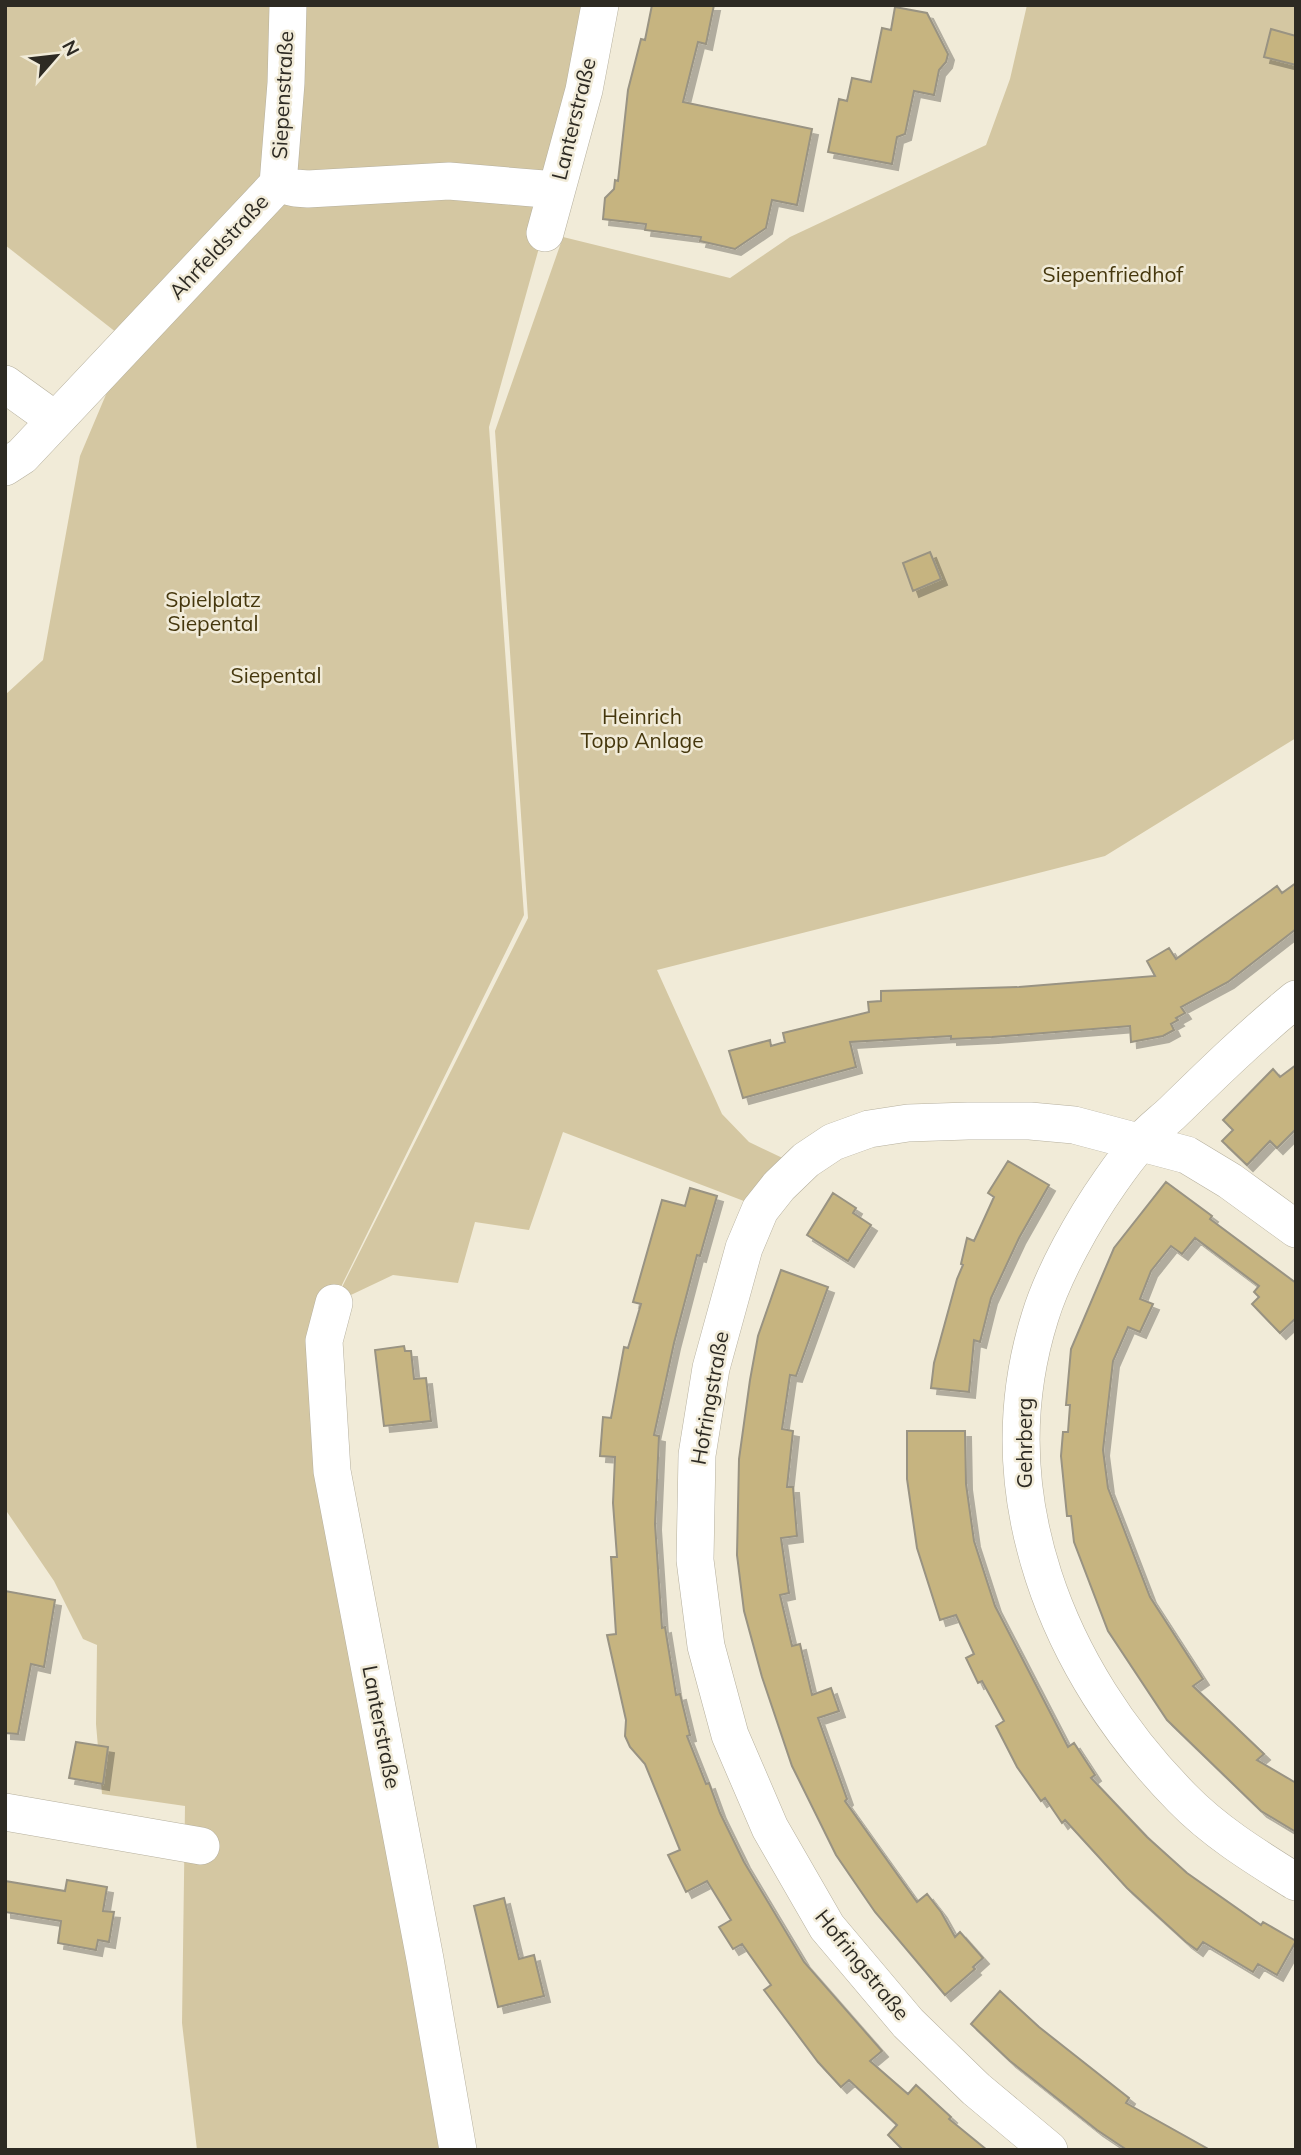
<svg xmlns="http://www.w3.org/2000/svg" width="1301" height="2155" font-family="Mulish,sans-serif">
<defs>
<filter id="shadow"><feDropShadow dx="6" dy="6" stdDeviation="0" flood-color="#0004"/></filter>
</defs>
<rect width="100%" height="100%" fill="#f1ebd8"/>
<!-- green -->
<path fill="#d4c7a2" d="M5,5H598L544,230L489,427L524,915L333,1303L323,1342L456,2150H197L182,2023L185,1806L102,1794L96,1724L97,1645L83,1639L54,1581L5,1509V695L43,660L80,456L121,359L126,340L5,245Z
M1027,5H1296V738L1105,856L657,970L722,1114L749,1142L791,1162L757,1206L563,1132L529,1230L475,1222L458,1283L393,1275L334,1303L528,918L495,431L563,237L730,278L790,237L986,145L1010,79Z"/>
<!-- building -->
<path fill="#c6b480" stroke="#999382" stroke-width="2" filter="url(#shadow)" d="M652,5H714L706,44L698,42L683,102L812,129L797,205L772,200L766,228L735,249L700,241L701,237L645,230L646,224L603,219L605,198L614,189L615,180L618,181L628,90L641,39L645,40Z
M895,7L927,13L948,54L946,62L939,70L934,95L914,91L905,134L897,137L892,164L828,152L839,99L847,101L852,78L871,82L882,28L891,30Z
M1271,29L1296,36V65L1264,57Z
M930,552L941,579L913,591L903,563Z
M1296,883V929L1228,982L1181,1007L1185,1013L1176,1018L1178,1020L1171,1024L1174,1030L1163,1036L1131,1042L1130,1026L992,1037L951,1039V1036L850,1042L856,1067L743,1098L729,1051L770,1040L771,1046L785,1042L783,1033L869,1012L868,1002L881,1001V991L1019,987L1155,976L1147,961L1169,948L1176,959L1277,886L1282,893Z
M1296,1065V1129L1277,1148L1270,1141L1247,1165L1222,1141L1233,1130L1223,1120L1273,1069L1280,1077Z
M1008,1161L1049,1185L1019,1238L991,1298L980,1342L974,1340L969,1392L931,1388L934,1363L957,1279L963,1265L961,1264L967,1238L974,1241L994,1197L988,1193Z
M1166,1182L1212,1216L1210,1219L1296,1283V1318L1280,1333L1252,1304L1259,1297L1254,1292L1259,1286L1195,1238L1182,1254L1171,1246L1151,1271L1140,1299L1153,1304L1140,1332L1128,1327L1113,1361L1103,1450L1108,1488L1150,1597L1203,1679L1193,1686L1264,1754L1257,1760L1296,1783V1832L1261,1811L1167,1720L1108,1631L1074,1542L1071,1516H1067L1061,1456L1063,1432H1068L1070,1405H1066L1071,1349L1114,1248Z
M690,1188L717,1196L700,1256L697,1255L674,1343L654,1435L659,1436L655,1524L662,1628L665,1627L676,1695L680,1694L690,1735L687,1736L706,1784L709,1783L720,1813L744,1862L804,1962L882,2051L870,2061L908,2094L916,2085L951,2117L949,2119L987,2150H903L888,2135L897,2125L849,2080L841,2087L818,2062L764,1990L771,1985L742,1944L733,1949L719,1927L731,1920L707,1881L686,1892L668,1855L680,1850L645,1764L630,1747L625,1736L626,1720L607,1635L616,1634L611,1557H617L613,1503L615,1457L600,1456L603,1417L611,1418L624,1347L628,1348L641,1304L633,1302L662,1200L685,1206Z
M833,1193L856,1208L853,1213L871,1225L848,1261L807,1235Z
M781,1270L828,1287L796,1376L790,1375L782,1429L793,1431L787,1487H793L797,1536L781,1538L789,1593L780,1595L792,1646L800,1644L812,1695L831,1688L839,1711L818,1718L847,1799L845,1801L917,1902L927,1894L941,1912L955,1937L960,1932L983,1958L973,1967L975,1969L945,1995L875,1912L836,1855L792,1766L762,1677L744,1611L737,1555L739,1459L750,1380L758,1336Z
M404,1346L405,1351H411L414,1379L426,1378L431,1421L384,1426L375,1350Z
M907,1431H965L966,1484L974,1541L995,1606L1068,1747L1074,1743L1095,1775L1091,1778L1147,1837L1187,1873L1261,1925L1263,1922L1296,1941L1277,1975L1258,1964L1253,1972L1203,1942L1197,1950L1186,1942L1127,1888L1065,1820L1062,1823L1045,1798L1041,1801L1017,1767L996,1726L1004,1721L982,1681L978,1683L966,1658L974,1654L956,1615L940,1620L917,1548L907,1479Z
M5,1591L55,1600L44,1667L31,1664L18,1734L5,1733Z
M76,1742L108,1747L103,1784L69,1778Z
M67,1880L107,1887L103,1911L114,1912L109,1942L98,1940L96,1950L58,1943L61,1921L5,1912V1881L65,1891Z
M504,1898L519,1959L534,1955L544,1996L498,2007L474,1906Z
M1000,1991L1039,2027L1129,2098L1126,2103L1210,2150H1127L1097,2130L1010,2061L971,2024Z"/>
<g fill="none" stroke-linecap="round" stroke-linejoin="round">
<defs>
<path id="minor" d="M278,184L295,188L308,189L449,181L556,190
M278,184L286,83L288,5
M545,233L584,90L600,5
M5,384L55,420
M5,467L22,456L278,184
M1296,999C1252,1035 1212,1074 1172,1113C1161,1123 1149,1132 1140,1143C1129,1155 1119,1169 1110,1182C1084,1219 1053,1274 1040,1317C985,1493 1057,1671 1182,1798C1215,1832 1256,1857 1296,1882
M334,1303L324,1341L332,1471L425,1959L458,2150
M5,1812L201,1846
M1049,2150L976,2089L908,2023L827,1927L770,1828L730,1735L706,1646L695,1560L697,1455L711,1368L744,1248L760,1210L779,1186L806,1160L833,1142L869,1129L908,1123L968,1121H1030L1074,1125L1187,1155L1230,1181L1296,1229"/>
</defs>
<!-- minor casing -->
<use href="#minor" stroke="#b6b09e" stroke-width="38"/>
<!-- minor -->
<use href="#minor" stroke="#fff" stroke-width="37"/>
</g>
<g text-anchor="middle" stroke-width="5" stroke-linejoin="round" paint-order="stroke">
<!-- street labels -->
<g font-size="21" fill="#2d2a23" stroke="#f1ebd8">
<text transform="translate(283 95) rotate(-87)" y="7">Siepenstraße</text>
<text transform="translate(574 119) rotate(-76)" y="7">Lanterstraße</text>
<text transform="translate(219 247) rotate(-47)" y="7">Ahrfeldstraße</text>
<text transform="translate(710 1398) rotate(-80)" y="7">Hofringstraße</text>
<text transform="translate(1025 1443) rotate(-90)" y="7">Gehrberg</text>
<text transform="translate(381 1727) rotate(79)" y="7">Lanterstraße</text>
<text transform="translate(862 1965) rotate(51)" y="7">Hofringstraße</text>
</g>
<!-- park labels -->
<g font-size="21" fill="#45370d" stroke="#f1ebd8">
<text x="1113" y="282">Siepenfriedhof</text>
<text x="213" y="607">Spielplatz<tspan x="213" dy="24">Siepental</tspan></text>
<text x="276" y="683">Siepental</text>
<text x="642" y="724">Heinrich<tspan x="642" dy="24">Topp Anlage</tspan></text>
</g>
</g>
<!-- border -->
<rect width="1301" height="2155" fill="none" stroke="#2d2a23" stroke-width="14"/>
<!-- north arrow -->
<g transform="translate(56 56) rotate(62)" stroke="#f1ebd8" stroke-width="5" paint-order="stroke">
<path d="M0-5L12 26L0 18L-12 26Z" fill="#2d2a23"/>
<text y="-10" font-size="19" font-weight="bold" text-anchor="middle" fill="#2d2a23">N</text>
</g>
</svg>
